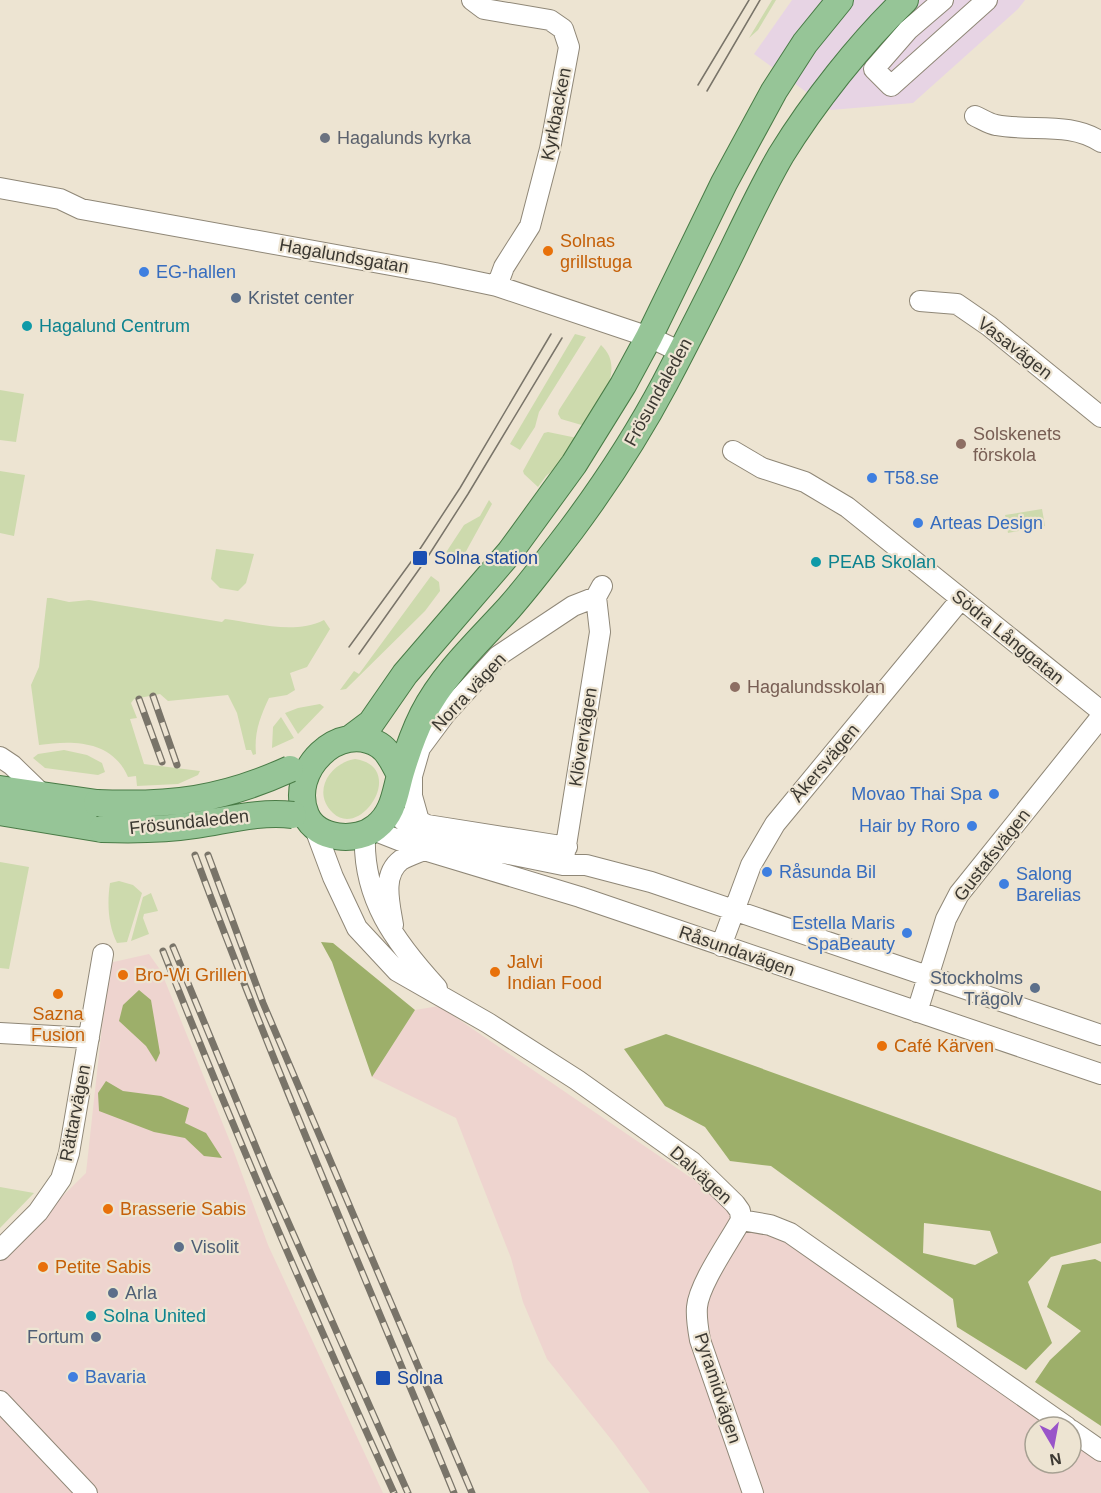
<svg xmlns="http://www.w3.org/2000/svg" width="1101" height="1493" font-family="Helvetica,sans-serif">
<rect width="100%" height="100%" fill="#ede4d2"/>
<!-- commercial -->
<path fill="#eed4cf" d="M149,954L161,971L231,1144L268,1245L383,1493H0V1258L86,1173L109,963Z
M439,1006L709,1190L779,1235L1053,1427H1035V1463H1071V1439L1101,1460V1493H650L614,1443L547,1359L523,1302L511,1258L456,1118L372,1077L415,1010Z"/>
<!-- industrial -->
<path fill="#e7d4e4" d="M792,0H1025L1018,9L913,103L831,110L754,54Z"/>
<!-- green -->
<path fill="#cddaad" d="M772,0H776L758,30L749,38Z
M575,334L586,337L539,412L535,427L520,450L510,444Z
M601,345C627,369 598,404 585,426L561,419L558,414L559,410Z
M0,390L24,394L16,442L0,440Z
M548,432L577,438L560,464L546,476L538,487L524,474L523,471L544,433Z
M0,471L25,475L14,536L0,533Z
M489,500L492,504L459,564L452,565L441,560L464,525L480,516Z
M1042,509L1045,526L1008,533L1005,515Z
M216,549L254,554L246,583L238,591L220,588L211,579Z
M431,576L439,582L440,591L425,611L346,689L340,690L354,671L359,674Z
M47,598H51L69,602L89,600L222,622L225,619C256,623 294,635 324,620L330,629L307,667L290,673L295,690L287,695L269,698C260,717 254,733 256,754L253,755L251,750H246L237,713L228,695L168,701L160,694L134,699L131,703L137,718L130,719L144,764L200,771L198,775L178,784L137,786L136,776L128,777C112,740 73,740 39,745L31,685L39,667Z
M320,704L324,707L298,734L285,713L298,708Z
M281,717L294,738L272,748L273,727Z
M64,750L87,755L102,763L105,772L98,775L45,768L33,758L38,754Z
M355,759C408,767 361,840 333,813C311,792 330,763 355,759Z
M0,862L29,867L9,969L0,968Z
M119,881L133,885L142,893L127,942L117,943C108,925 107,903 110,883Z
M151,893L158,911L144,914L143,918L149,934L131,941L143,897Z
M0,1187L34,1193L0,1228Z"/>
<!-- forest -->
<path fill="#9daf6a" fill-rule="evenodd" d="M321,942L333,943L415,1010L372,1077L332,962Z
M139,990L151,1000L160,1053L156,1062L146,1046L119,1021L123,1005Z
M666,1034L1101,1191V1243L1051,1257L1028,1282L1052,1343L1026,1370L957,1327L953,1299L771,1166L730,1161L705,1127L665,1106L624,1049ZM924,1223L990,1231L998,1253L975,1265L923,1253Z
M106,1081L123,1091L161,1096L189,1108L185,1123L206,1133L222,1158L204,1156L185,1138L154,1132L99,1111L98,1093Z
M1095,1259L1101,1262V1426L1035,1382L1050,1360L1081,1331L1047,1307L1062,1265Z"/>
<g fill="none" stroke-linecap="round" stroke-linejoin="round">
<defs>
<path id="minor" d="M472,0L484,9L550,20L563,29L569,47L550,149L530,226L504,267L497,286
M943,0L908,30L874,69L891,86L987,0
M975,116C982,119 989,124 996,125C1031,132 1070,121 1101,142
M0,188L60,199L81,209L435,273L497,286L649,337L681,352
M920,301L957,304L989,326L1101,417
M733,451L762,468L805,482L847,507L1101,711
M0,757L12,765L44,796
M391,809L406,823L440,840L563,865H586L651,882L1101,1035
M314,826L333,877L357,928L397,971L488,1023L577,1080L692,1162L735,1204L740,1211L741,1220
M373,830L424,850L580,897L1101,1074
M365,834C362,898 395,942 437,988
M567,847L427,825L419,821L412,796V776L420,748L446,713L498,656L573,606L596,597
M564,858L600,632L596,597L602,586
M393,925C390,905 381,875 401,860C408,856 417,853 424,850
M721,946L751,865L775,824L961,599
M917,1012L946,919L959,894L1101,717
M0,1033L89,1038
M741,1220L770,1225L790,1233L1067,1427
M741,1220C729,1242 699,1284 697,1307C696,1318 698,1329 700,1340L753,1493
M0,1250L38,1212L61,1179L69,1153L103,954
M0,1401L87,1493
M1071,1430L1101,1451"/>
<path id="major" d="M351,738L371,723L405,674L510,552L574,464L623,385L649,337L724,183L774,91L805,43L840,0
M400,775C394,764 390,752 379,745C340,720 287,770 306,815C317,840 357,843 376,827C394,813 395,792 401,772C407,752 414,732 423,714C444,673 479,641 509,608C531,583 551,556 571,530C606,483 638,434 665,383C688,339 711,294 733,249C748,218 763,186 781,155C813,103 861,42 905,0
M0,789L97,803
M0,812L102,829"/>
</defs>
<!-- minor casing -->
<use href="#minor" stroke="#8f8777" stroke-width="22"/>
<!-- major casing -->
<use href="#major" stroke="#497b46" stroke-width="28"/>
<!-- minor -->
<use href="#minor" stroke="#fff" stroke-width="20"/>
<!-- major -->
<use href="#major" stroke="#96c597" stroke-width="26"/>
<!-- tram -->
<path stroke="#797469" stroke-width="1.5" d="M698,85L749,0
M707,91L760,0
M349,647L416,555L460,488L551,334
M359,654L425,561L468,494L562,338"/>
<defs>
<path id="rail" d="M153,696L177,765
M139,699L162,762
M195,855C275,1071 367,1281 454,1493
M208,855L263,1003L472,1493
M173,947L269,1179L408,1493
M163,951C235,1134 313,1314 394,1493"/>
</defs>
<!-- rail casing -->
<use href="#rail" stroke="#797469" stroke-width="7"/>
<!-- rail -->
<use href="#rail" stroke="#ede4d2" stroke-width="4.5" stroke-dasharray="14" stroke-linecap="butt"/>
<defs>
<path id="major-bridge" d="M97,803C171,806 222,800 290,769
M102,829C133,830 164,830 196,825C229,820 259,811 293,815"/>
</defs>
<!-- major-bridge casing -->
<use href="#major-bridge" stroke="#497b46" stroke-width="28" stroke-linecap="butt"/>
<!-- major-bridge -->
<use href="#major-bridge" stroke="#96c597" stroke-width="26"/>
</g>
<!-- markers -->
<circle fill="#6b7280" stroke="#ede4d2" stroke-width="2" cx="325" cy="138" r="6"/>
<g fill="#e8710a" stroke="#ede4d2" stroke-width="2">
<circle cx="548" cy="251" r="6"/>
<circle cx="495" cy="972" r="6"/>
<circle cx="123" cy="975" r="6"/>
<circle cx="58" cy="994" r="6"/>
<circle cx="882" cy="1046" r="6"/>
<circle cx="108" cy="1209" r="6"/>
<circle cx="43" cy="1267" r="6"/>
</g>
<g fill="#3f7fe0" stroke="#ede4d2" stroke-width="2">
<circle cx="144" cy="272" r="6"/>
<circle cx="872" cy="478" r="6"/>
<circle cx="918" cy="523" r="6"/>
<circle cx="994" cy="794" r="6"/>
<circle cx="972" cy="826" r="6"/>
<circle cx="767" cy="872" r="6"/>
<circle cx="1004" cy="884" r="6"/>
<circle cx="907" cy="933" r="6"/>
<circle cx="73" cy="1377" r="6"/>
</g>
<g fill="#5c6f8a" stroke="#ede4d2" stroke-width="2">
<circle cx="236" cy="298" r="6"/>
<circle cx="1035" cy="988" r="6"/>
<circle cx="179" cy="1247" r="6"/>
<circle cx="113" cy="1293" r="6"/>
<circle cx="96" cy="1337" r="6"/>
</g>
<g fill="#0f9aa8" stroke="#ede4d2" stroke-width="2">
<circle cx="27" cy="326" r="6"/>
<circle cx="816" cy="562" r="6"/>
<circle cx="91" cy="1316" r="6"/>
</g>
<g fill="#8d6e63" stroke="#ede4d2" stroke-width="2">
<circle cx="961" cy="444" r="6"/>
<circle cx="735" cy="687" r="6"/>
</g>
<g fill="#1a4fb4" stroke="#ede4d2" stroke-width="2">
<rect x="412" y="550" width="16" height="16" rx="3"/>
<rect x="375" y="1370" width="16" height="16" rx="3"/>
</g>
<g text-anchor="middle" stroke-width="4.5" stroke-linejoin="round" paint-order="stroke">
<!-- street labels -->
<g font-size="18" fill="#3c3932" stroke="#ede4d2">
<text transform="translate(556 114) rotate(-79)" y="6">Kyrkbacken</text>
<text transform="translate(344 256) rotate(10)" y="6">Hagalundsgatan</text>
<text transform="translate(1015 348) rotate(38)" y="6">Vasavägen</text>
<text transform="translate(658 392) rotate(-61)" y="6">Frösundaleden</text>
<text transform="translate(1008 637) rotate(39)" y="6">Södra Långgatan</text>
<text transform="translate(469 692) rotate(-47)" y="6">Norra vägen</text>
<text transform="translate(583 737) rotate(-81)" y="6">Klövervägen</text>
<text transform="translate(825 763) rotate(-50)" y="6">Åkersvägen</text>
<text transform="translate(189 822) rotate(-6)" y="6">Frösundaleden</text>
<text transform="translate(992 855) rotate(-52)" y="6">Gustafsvägen</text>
<text transform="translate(737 951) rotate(19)" y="6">Råsundavägen</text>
<text transform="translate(75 1113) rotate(-79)" y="6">Rättarvägen</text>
<text transform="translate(701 1175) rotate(42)" y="6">Dalvägen</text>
<text transform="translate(718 1388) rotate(72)" y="6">Pyramidvägen</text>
</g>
<!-- worship labels -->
<g font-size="18" fill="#5b616d" stroke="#ede4d2" text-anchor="start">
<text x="337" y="144">Hagalunds kyrka</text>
</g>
<!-- food labels -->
<g font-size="18" fill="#c56008" stroke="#ede4d2" text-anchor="start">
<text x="560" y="247">Solnas<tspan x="560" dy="21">grillstuga</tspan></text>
<text x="507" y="968">Jalvi<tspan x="507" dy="21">Indian Food</tspan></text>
<text x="135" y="981">Bro-Wi Grillen</text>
<text x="58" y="1020" text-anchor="middle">Sazna<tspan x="58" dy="21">Fusion</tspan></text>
<text x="894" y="1052">Café Kärven</text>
<text x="120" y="1215">Brasserie Sabis</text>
<text x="55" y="1273">Petite Sabis</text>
</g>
<!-- shop labels -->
<g font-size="18" fill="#366cbe" stroke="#ede4d2" text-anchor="start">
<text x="156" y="278">EG-hallen</text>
<text x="884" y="484">T58.se</text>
<text x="930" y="529">Arteas Design</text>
<text x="982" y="800" text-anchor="end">Movao Thai Spa</text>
<text x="960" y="832" text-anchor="end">Hair by Roro</text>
<text x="779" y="878">Råsunda Bil</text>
<text x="1016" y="880">Salong<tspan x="1016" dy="21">Barelias</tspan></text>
<text x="895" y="929" text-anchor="end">Estella Maris<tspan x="895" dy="21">SpaBeauty</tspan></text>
<text x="85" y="1383">Bavaria</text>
</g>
<!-- service labels -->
<g font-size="18" fill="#4e5e75" stroke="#ede4d2" text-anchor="start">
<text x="248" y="304">Kristet center</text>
<text x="1023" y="984" text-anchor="end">Stockholms<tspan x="1023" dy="21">Trägolv</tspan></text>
<text x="191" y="1253">Visolit</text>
<text x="125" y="1299">Arla</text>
<text x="84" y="1343" text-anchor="end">Fortum</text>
</g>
<!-- culture labels -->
<g font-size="18" fill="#0d838f" stroke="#ede4d2" text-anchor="start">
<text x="39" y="332">Hagalund Centrum</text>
<text x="828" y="568">PEAB Skolan</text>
<text x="103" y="1322">Solna United</text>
</g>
<!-- education labels -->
<g font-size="18" fill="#785e54" stroke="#ede4d2" text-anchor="start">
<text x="973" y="440">Solskenets<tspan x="973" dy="21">förskola</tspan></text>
<text x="747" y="693">Hagalundsskolan</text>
</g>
<!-- transit labels -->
<g font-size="18" fill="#164399" stroke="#ede4d2" text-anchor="start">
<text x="434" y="564">Solna station</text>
<text x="397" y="1384">Solna</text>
</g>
</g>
<!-- north arrow -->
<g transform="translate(1053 1445) rotate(170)"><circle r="28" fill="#ede4d2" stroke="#a6a092" stroke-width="1.5"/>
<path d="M0-4.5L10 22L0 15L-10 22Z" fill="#9954c9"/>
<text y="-9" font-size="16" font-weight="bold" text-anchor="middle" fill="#3c3932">N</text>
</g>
</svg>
